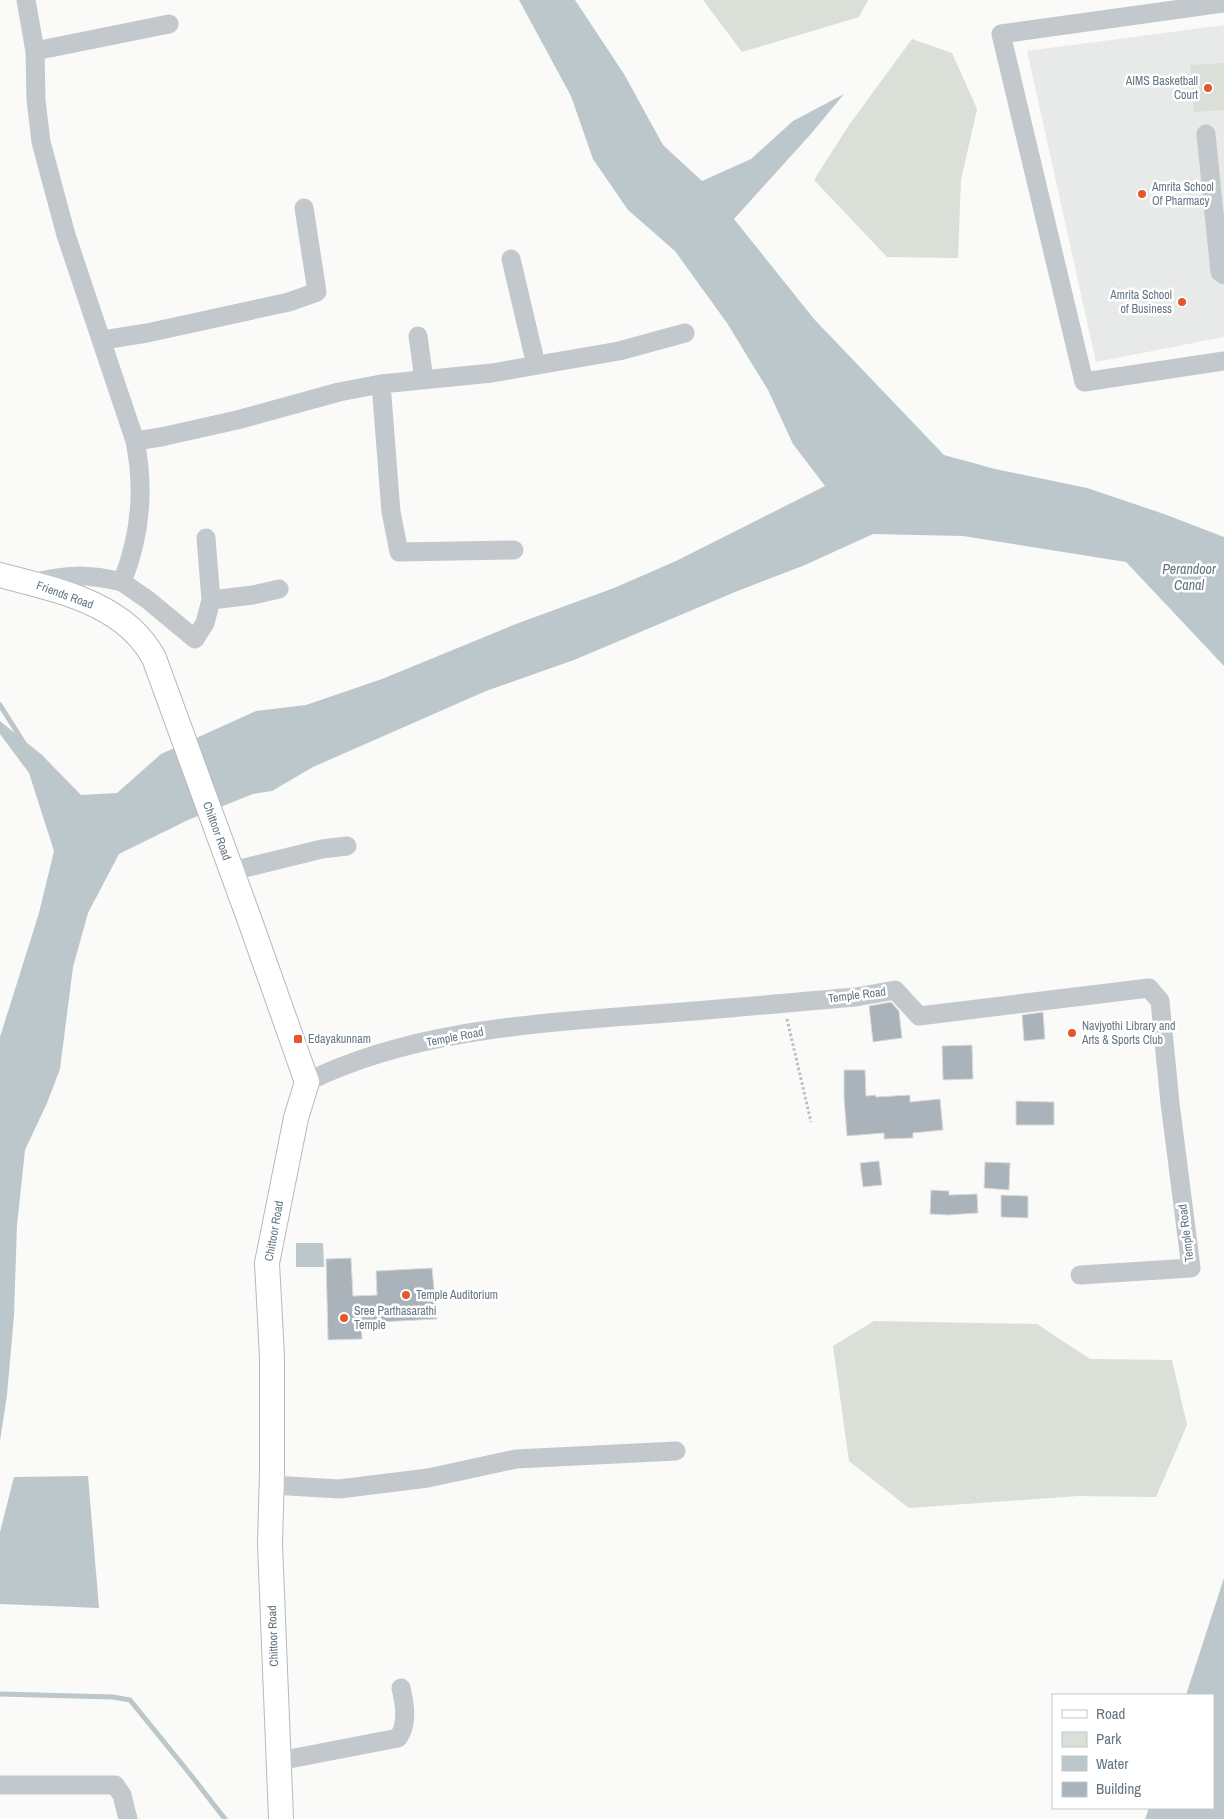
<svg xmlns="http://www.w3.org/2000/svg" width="1224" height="1819" font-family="'Archivo Narrow',sans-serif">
<rect width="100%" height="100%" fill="#fafaf8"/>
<!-- built -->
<path fill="#e8e9e9" d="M1224,25V337L1096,362L1027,51Z"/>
<!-- green -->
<path fill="#dadfd7" d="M703,0H868L859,17L742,52Z
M912,39L952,53L977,109L961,180L958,258L887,257L814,180L849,125Z
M1224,63V110L1194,112L1190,65Z
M874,1321L1037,1324L1090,1359L1172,1360L1187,1425L1156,1497L1078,1496L909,1508L849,1461L833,1346Z"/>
<!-- water -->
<path fill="#bbc7cb" d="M519,0H575L624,74L663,145L702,181L751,159L793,121L844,94L810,135L734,219L814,319L944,455L995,469L1087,488L1164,514L1224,537V666L1126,562L963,536L873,534L805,565L735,592L574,660L486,691L313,767L272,791L253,794L188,820L119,854L88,913L73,967L60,1069L47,1103L25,1150L17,1225L14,1315L7,1395L0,1441V1037L39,913L54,851L29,773L0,734V721L42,755L81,795L117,793L161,754L256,711L306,705L382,679L516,624L614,588L676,561L825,486L793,444L768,390L727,323L675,251L628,210L593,159L571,96Z
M296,1243H323L324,1267H296Z
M88,1476L99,1608L0,1604V1532L14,1477Z
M1224,1578V1819H1145L1149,1808H1213V1695H1186Z"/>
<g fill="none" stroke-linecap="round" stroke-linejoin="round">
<!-- stream -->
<path stroke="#bbc7cb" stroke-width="5" d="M0,705L24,743
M0,1694L113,1697L130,1700L190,1774L225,1819"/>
</g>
<!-- building -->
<path fill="#aab3b9" stroke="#dcdcda" d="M891,1002L899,1011L902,1038L873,1042L869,1006Z
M1043,1012L1045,1039L1024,1041L1022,1015Z
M972,1045L973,1079L943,1080L942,1046Z
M844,1070H865L866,1096L875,1095L876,1097L910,1095V1102L940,1099L943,1130L913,1133V1138L884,1139V1133L847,1136L844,1098Z
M1016,1101L1054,1102V1125H1016Z
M879,1161L882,1185L863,1187L860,1163Z
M985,1162L1010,1163L1009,1190L984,1188Z
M931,1190L949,1191V1195L977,1194L978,1213L948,1215L930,1214Z
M1001,1195L1028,1196V1218L1001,1217Z
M351,1258L353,1296L377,1295L376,1271L432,1268L437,1319L361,1323L362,1339L328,1340L326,1259Z"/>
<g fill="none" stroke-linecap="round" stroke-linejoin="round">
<defs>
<path id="major" d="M0,575C55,590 124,602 154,658L250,921L307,1082L296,1118L267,1263L272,1357V1472L270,1544L281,1819"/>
</defs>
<!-- major casing -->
<use href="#major" stroke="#b5babe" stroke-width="26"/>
<!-- path -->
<path stroke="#bbbfc2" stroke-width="3" stroke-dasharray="2.5 2.5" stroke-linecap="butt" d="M787,1019L811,1122"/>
<!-- minor -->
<path stroke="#c3c8cc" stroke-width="19" d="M26,0L35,51L36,100L41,142L66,235L135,441C145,490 141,535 122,582C89,574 66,574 32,583
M1224,3L1001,34L1084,382L1224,361
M35,51L169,24
M1206,134L1220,272L1224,275
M511,259L536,365
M418,336L424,380
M103,340L147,333L289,302L317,292L304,208
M381,384L391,512L399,552L514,550
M135,441L161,437L237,420L339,392L381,384L492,373L619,351L685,333
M122,582L148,600L195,639L205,623L211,600L206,538
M211,600L253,595L279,589
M232,871L322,849L347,846
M307,1082C410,1031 529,1024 642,1015C713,1010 785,1003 856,997L895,990L919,1016L1149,988L1160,1001L1170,1103L1191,1268L1080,1275
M272,1485L339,1489L428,1478L516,1459L676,1451
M279,1761L398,1738C408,1724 405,1705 401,1688
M0,1785H115L122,1795L128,1819"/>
<!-- major -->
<use href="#major" stroke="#fff" stroke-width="24"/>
</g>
<!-- markers -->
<g fill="#e4572e" stroke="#fff" stroke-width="2">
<circle cx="1208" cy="88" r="5"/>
<circle cx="1142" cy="194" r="5"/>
<circle cx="1182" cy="302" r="5"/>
<circle cx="1072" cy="1033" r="5"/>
<rect x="293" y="1034" width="10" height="10" rx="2.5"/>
<circle cx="406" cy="1295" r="5"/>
<circle cx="344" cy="1318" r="5"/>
</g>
<g text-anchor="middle" stroke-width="5" stroke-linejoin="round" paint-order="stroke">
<!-- poi labels -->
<g font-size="12" fill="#657683" stroke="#fff" text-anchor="start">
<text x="1198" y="85" text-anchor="end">AIMS Basketball<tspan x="1198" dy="14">Court</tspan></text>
<text x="1152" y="191">Amrita School<tspan x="1152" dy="14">Of Pharmacy</tspan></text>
<text x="1172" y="299" text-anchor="end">Amrita School<tspan x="1172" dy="14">of Business</tspan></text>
<text x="1082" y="1030">Navjyothi Library and<tspan x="1082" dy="14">Arts &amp; Sports Club</tspan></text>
<text x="308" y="1043">Edayakunnam</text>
<text x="416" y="1299">Temple Auditorium</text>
<text x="354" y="1315">Sree Parthasarathi<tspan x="354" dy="14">Temple</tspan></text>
</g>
<!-- street labels -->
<g font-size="12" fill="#657683" stroke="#fff">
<text transform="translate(65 595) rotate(20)" y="4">Friends Road</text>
<text transform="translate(217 831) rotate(70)" y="4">Chittoor Road</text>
<text transform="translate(857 995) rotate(-7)" y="4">Temple Road</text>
<text transform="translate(455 1037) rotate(-11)" y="4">Temple Road</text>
<text transform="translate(274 1231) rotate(-80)" y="4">Chittoor Road</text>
<text transform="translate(1186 1233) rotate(-97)" y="4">Temple Road</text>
<text transform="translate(273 1636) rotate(-92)" y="4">Chittoor Road</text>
</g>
<!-- water labels -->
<g font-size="14" font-style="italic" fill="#60757c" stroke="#fff">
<text x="1189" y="574">Perandoor<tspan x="1189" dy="16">Canal</tspan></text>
</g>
</g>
<!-- legend -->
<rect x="1052" y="1694" width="162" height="115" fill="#ffffff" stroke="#c1c8cd"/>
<rect x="1062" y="1710" width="25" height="8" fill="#ffffff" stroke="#c1c8cd"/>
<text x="1096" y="1719" font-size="15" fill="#657683">Road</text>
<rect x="1062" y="1732" width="25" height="15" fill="#dadfd7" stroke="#c1c8cd"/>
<text x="1096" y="1744" font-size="15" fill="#657683">Park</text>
<rect x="1062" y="1756" width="25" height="15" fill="#bbc7cb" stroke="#c1c8cd"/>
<text x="1096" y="1769" font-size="15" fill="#657683">Water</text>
<rect x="1062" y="1782" width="25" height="15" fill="#aab3b9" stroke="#c1c8cd"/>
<text x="1096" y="1794" font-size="15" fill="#657683">Building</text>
</svg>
